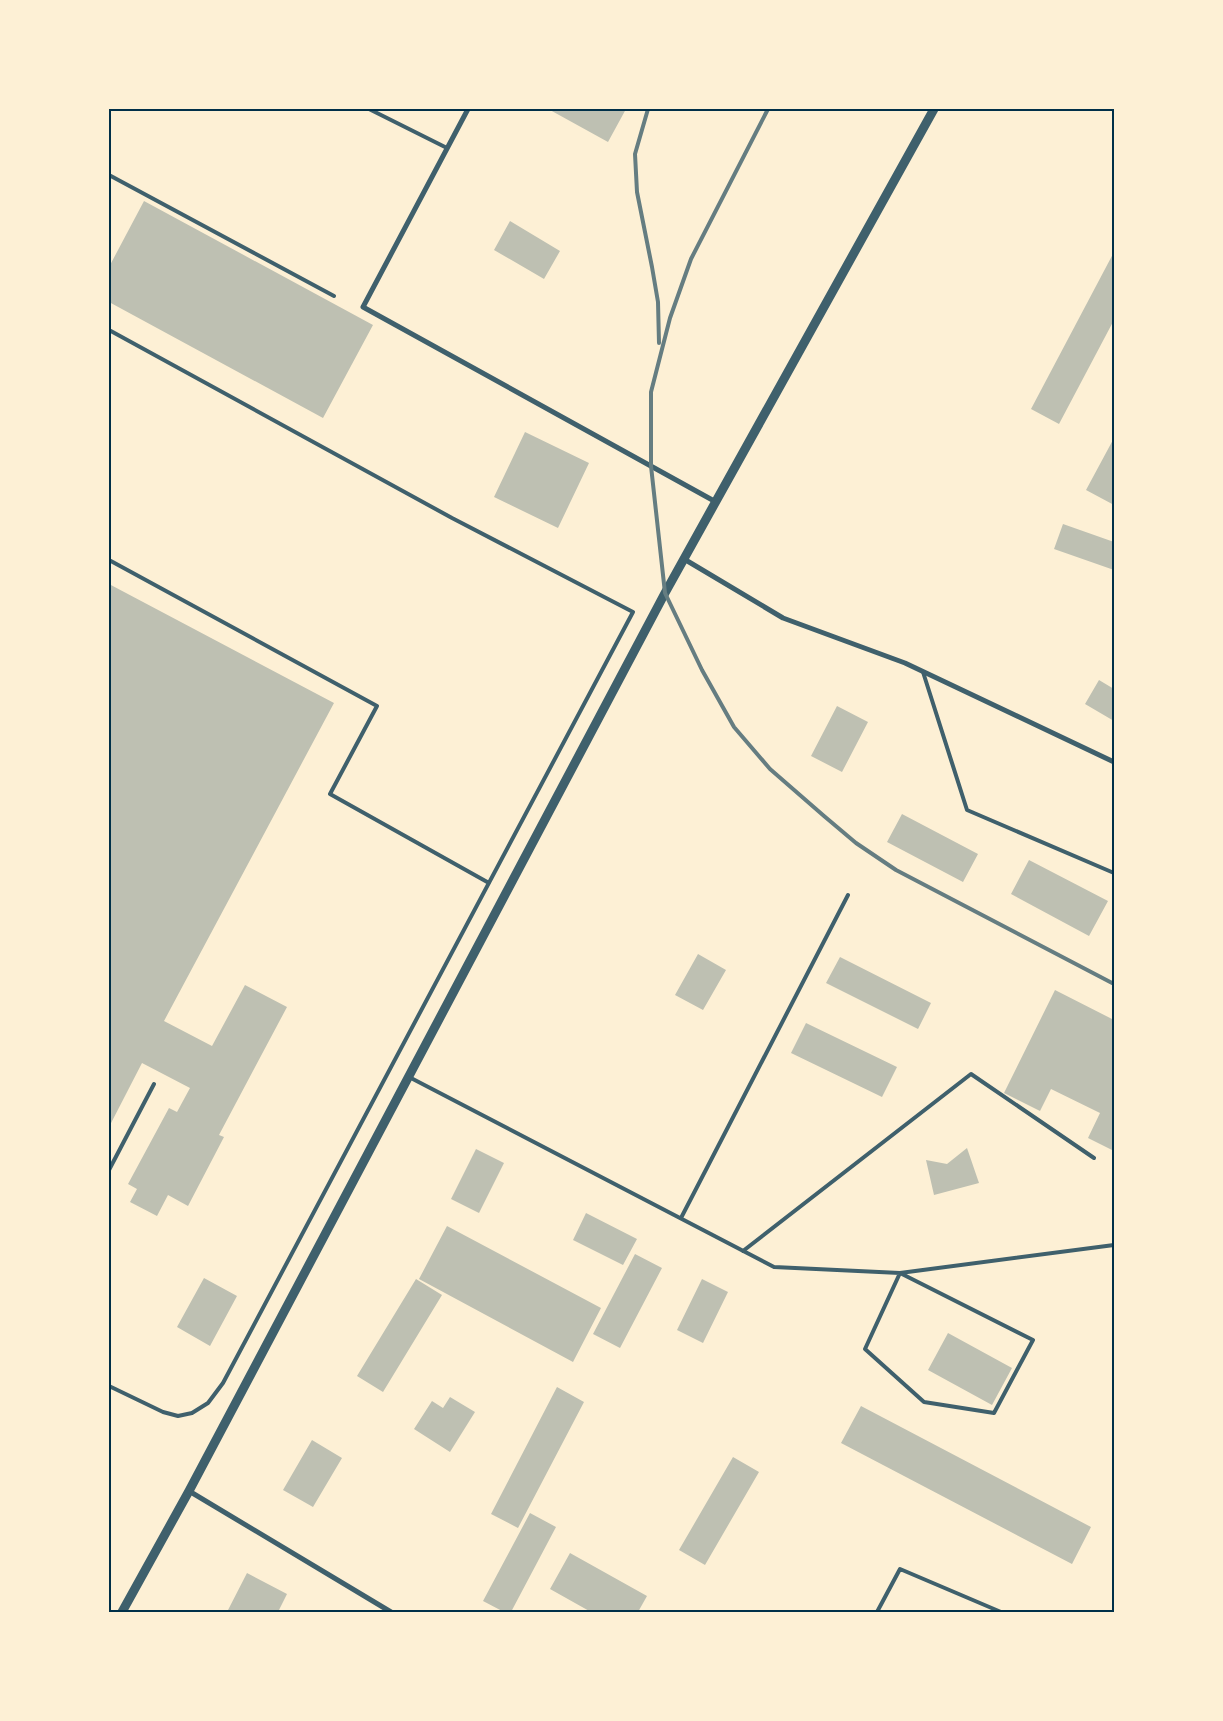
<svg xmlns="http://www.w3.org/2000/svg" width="1223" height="1721" font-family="Overpass,sans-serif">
<rect width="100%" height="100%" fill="#fdf0d5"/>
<!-- building -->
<path fill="#bec0b2" d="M551,109H626L608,142L550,110Z
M144,201L373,325L323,418L109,302V267Z
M510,221L560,251L544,279L494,250Z
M1114,252V320L1059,424L1031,409Z
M525,432L589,463L558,528L494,497Z
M1114,438V505L1086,490Z
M1063,524L1114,542V570L1054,549Z
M109,584L334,703L164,1021L212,1046L245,985L287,1007L219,1135L224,1137L188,1206L168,1195L157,1216L130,1202L137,1189L128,1184L169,1108L177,1112L190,1088L142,1063L109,1127Z
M1099,680L1114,689V721L1085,704Z
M837,706L868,722L842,772L811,756Z
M902,814L978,854L963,882L887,842Z
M1029,860L1108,901L1089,936L1011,894Z
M698,954L726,970L703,1010L675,995Z
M840,957L931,1003L918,1029L826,983Z
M1055,990L1114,1020V1151L1088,1138L1100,1113L1051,1089L1040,1111L1004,1093Z
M806,1023L897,1067L882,1097L791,1053Z
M967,1148L979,1183L934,1195L926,1160L947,1164Z
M476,1149L504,1163L479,1213L451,1199Z
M586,1213L637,1239L623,1265L573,1240Z
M447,1226L601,1308L573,1362L419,1279Z
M635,1254L662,1268L620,1348L593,1334Z
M204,1278L237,1296L210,1346L177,1327Z
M416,1279L442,1295L383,1392L357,1376Z
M702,1279L728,1292L703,1343L677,1330Z
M948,1333L1012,1368L992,1405L928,1370Z
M557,1387L584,1402L518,1528L491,1514Z
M450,1397L475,1412L450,1452L414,1429L432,1401L443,1408Z
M861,1406L1091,1527L1072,1564L841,1443Z
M312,1440L342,1458L313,1507L283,1490Z
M733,1457L759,1472L705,1565L679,1550Z
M530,1513L556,1527L511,1612H504L483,1601Z
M570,1553L647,1596L638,1612H591L550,1589Z
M247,1573L287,1594L278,1612H227Z"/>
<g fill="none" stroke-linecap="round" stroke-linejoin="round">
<!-- service -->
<path stroke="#3f606c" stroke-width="4" d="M369,109L447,148
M109,175L334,296
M109,330L452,518L633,612L223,1383L208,1403L192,1413L178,1416L163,1412L109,1386
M109,560L377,706L330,794L489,883
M923,672L967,810L1114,873
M409,1077L774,1267L900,1273L1114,1245
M109,1170L154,1084
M681,1218L848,895
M743,1251L971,1074L1094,1158
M900,1273L1033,1340L994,1413L924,1402L865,1349Z
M877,1612L900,1569L1001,1612"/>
<!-- minor -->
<path stroke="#3f606c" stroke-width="5" d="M468,109L363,307L716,502
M684,559L783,618L905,663L1114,762
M189,1491L391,1612"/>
<!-- tertiary -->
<path stroke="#3f606c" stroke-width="9" d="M122,1612L189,1491L665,593L934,109"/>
<!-- rail -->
<path stroke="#657d81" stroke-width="4" d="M648,109L635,154L637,192L652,267L658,302L659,343
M768,109L691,259L670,318L651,392V466L665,593L702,670L734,727L770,769L824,816L856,843L896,870L1114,984"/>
</g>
<!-- border -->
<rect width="1223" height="1721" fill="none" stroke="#fdf0d5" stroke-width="220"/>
<rect x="110" y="110" width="1003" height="1501" fill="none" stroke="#003049" stroke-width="2"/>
</svg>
